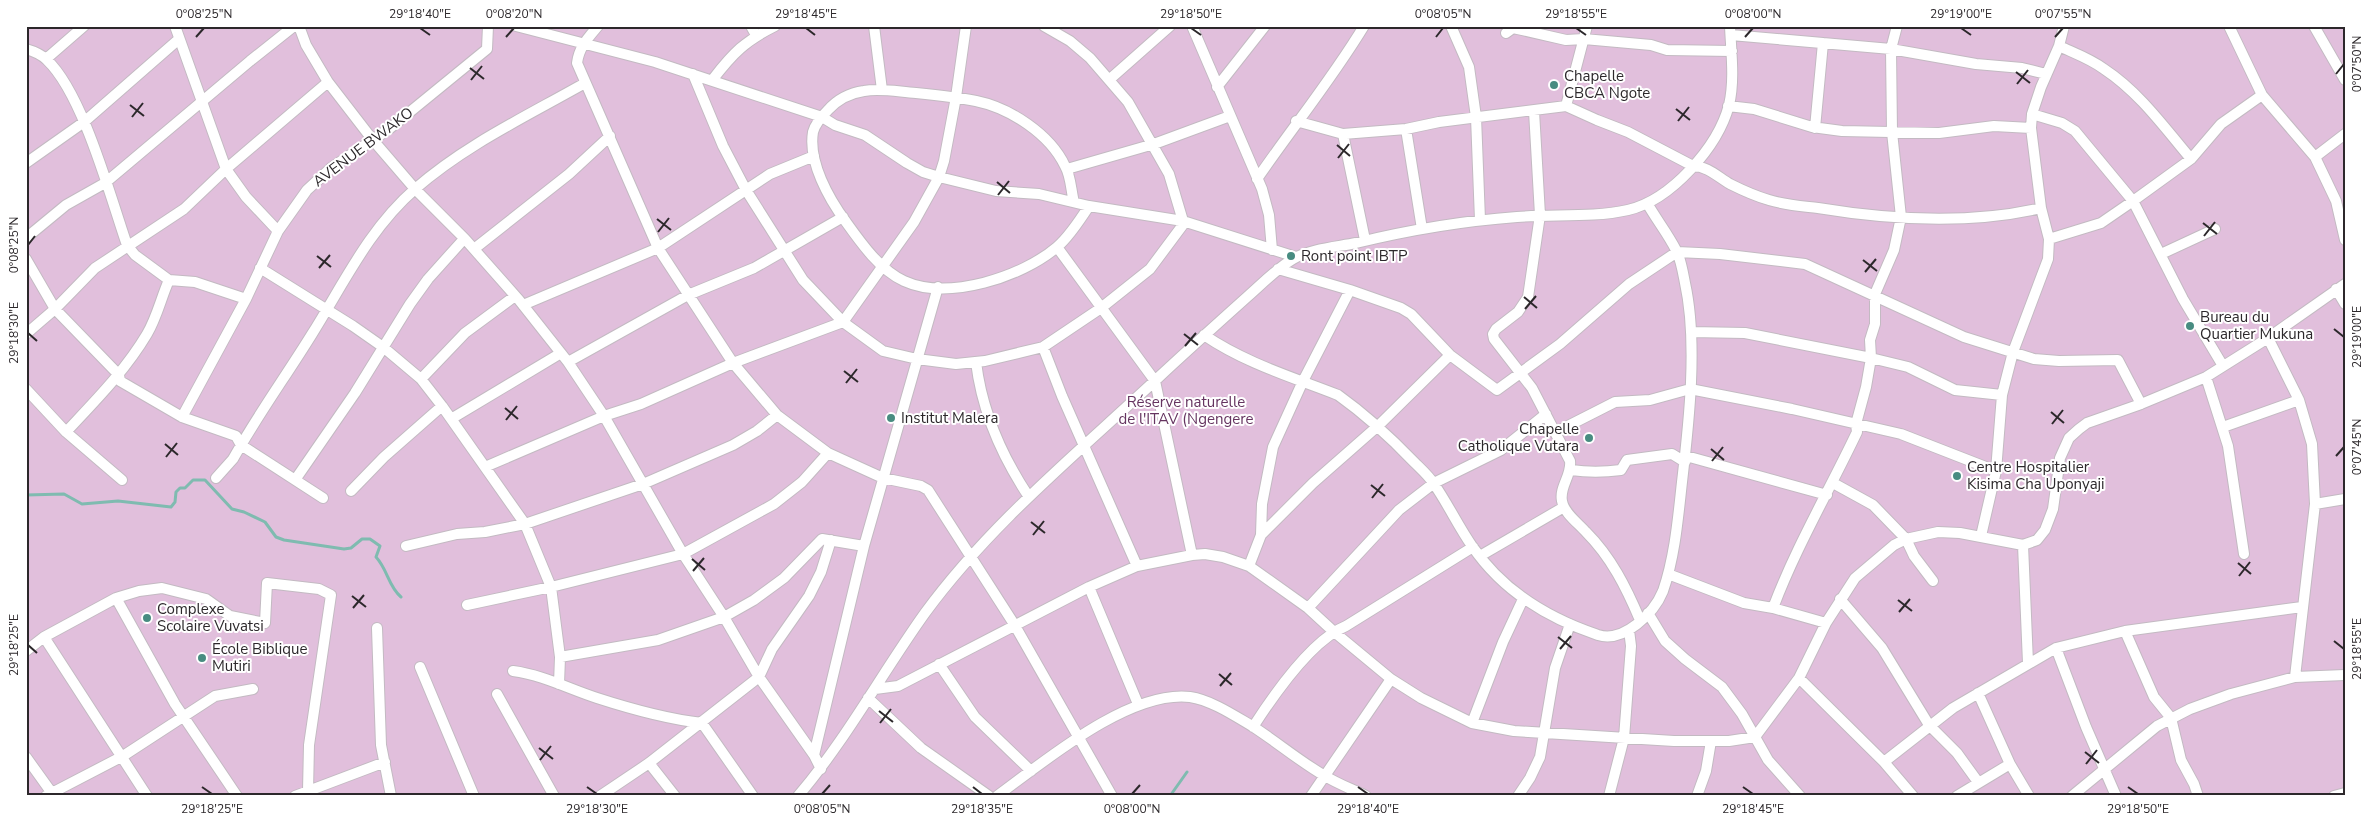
<svg xmlns="http://www.w3.org/2000/svg" width="2371" height="822" font-family="'Nunito Sans',sans-serif">
<rect width="100%" height="100%" fill="#ebe2e9"/>
<!-- park -->
<path fill="#e1bfdc" d="M26,26H2345V796H26Z"/>
<g fill="none" stroke-linecap="round" stroke-linejoin="round">
<!-- stream -->
<path stroke="#7fbbb0" stroke-width="3" d="M26,495L64,494L82,504L118,501L171,507L175,502L176,492L180,488H185L193,480H205L232,509L244,512L265,522L276,537L284,540L344,549L351,548L362,539H370L380,546L376,557C388,570 388,586 401,597
M1170,796L1187,772"/>
<defs>
<path id="minor" d="M175,26L226,169L246,197L278,231
M299,26L306,45L328,82L372,139L415,189L465,239L519,300L568,362L604,416L683,554L724,617L759,677L814,755L821,769
M516,26L655,62L822,117L835,125L865,135L907,163L923,172L939,177L996,191L1039,194L1089,206L1183,221L1296,257
M598,26C588,38 579,47 577,63L658,248L733,363L777,415L828,453L883,478L921,486L928,490L1014,624L1112,796
M751,26L756,35
M874,26L882,90
M1044,26L1070,41L1090,58L1128,102L1169,174L1183,221
M1192,26L1262,189L1269,215L1272,250
M1451,26L1469,67L1476,117L1480,220
M2229,26L2262,95L2315,157L2336,201L2345,240
M2314,26L2345,80
M1506,33L1513,28L1566,40L1584,39L1651,45L1667,50L1732,51
M1731,35L1891,49L1976,64L2022,68L2046,74
M2059,46C2074,53 2091,59 2104,69C2139,92 2164,127 2191,159
M26,49C33,51 42,55 47,60C83,94 110,196 127,245L135,255L169,280L195,282L246,299
M46,59L84,26
M693,74L723,146L746,190L803,280L843,322L883,351L917,359L956,364L985,361L1043,347L1101,308L1150,269L1185,222
M713,79C733,53 745,41 775,26
M1110,79L1170,26
M1217,87L1265,26
M1566,106L1587,26
M1728,106L1754,109L1812,127L1842,131L1939,133L1994,126L2031,128
M1534,111L1540,215L1528,297L1518,312L1496,329L1493,334L1494,339L1532,388L1570,461C1572,475 1559,487 1562,501C1564,513 1578,523 1586,532C1611,557 1626,587 1640,620
M2032,114L2062,123L2075,131L2133,201L2183,299L2223,366
M1296,121L1343,134L1406,129L1439,122L1566,106L1597,120L1628,132L1693,166C1707,166 1718,177 1730,184C1742,190 1755,196 1769,200C1785,205 1801,206 1818,208C1891,220 1968,225 2041,208
M1815,128L1823,43
M1406,129L1422,229
M1343,134L1365,240
M2315,157L2345,134
M26,163L84,122L179,39
M1067,169L1154,144L1230,116
M1257,179C1292,128 1332,79 1364,26
M1074,202C1071,191 1071,176 1065,166C1050,134 1010,108 976,101C956,97 936,95 916,93C899,92 881,88 864,91C850,93 837,100 828,110C822,116 815,124 813,132C808,162 829,199 846,222C861,243 880,270 904,281C948,301 1022,277 1057,247C1069,237 1080,220 1089,206
M26,238L66,205L105,183L250,61L294,26
M2049,239L2101,223L2133,201L2191,159L2221,124L2262,95
M1057,247L1155,381L1192,555
M474,249L569,174L610,136
M2161,254L2215,229
M26,259L55,309L119,375L120,381L182,417L236,436L241,445L323,498
M260,268L353,326L383,347L421,379L442,406L525,524L551,587L560,657L559,684
M1278,269L1350,290L1401,308L1411,314L1450,355L1497,390L1560,344L1629,284L1677,252L1720,254L1805,264L1964,337L2034,359L2059,361L2118,360L2141,404
M2336,289L2345,304
M523,305L658,248L770,174L814,156
M1691,332L1745,333L1871,358L1908,367L1955,390L2002,395
M26,334L55,309L95,268L184,209L226,169L328,82
M1204,335C1245,363 1292,377 1338,395C1366,415 1390,437 1414,462C1421,469 1429,476 1434,484C1448,504 1458,526 1472,546C1502,590 1547,618 1598,635C1624,643 1654,613 1663,591C1675,556 1678,518 1682,482C1689,422 1698,342 1685,283C1683,273 1681,259 1676,250C1668,234 1656,219 1647,203
M2268,338L2299,400L2312,444L2315,504L2295,677
M1043,347L1062,396L1137,566
M568,362L688,295L754,268L843,217
M976,362C982,412 1001,455 1029,497
M2206,377L2228,446L2244,554
M421,379L465,333L515,296
M26,389L66,432L122,480
M182,417L246,299L278,231L307,190L331,168L389,129L487,49L488,26
M451,419L561,353
M2223,427L2299,400
M66,432C95,401 125,371 147,334C157,317 161,298 169,280
M1556,432L1615,402L1650,400L1690,389L1792,409L1901,434L1996,471
M1686,456L1827,495
M485,467L604,416L641,404L733,363L843,322L914,222L939,177L944,161L956,97L966,26
M1571,470C1585,472 1606,472 1621,470L1627,460L1672,454L1685,462
M216,478L233,459C257,416 286,376 312,334C344,283 369,229 415,189C465,145 527,116 585,83
M295,480L355,393L410,304L428,279L463,240
M1833,483L1873,505L1906,539L1914,556L1933,581
M351,491L384,457L442,406
M2315,504L2345,499
M1261,535L1313,483L1379,425L1450,355
M1981,536L1996,471L2002,395L2013,352L2048,259L2049,239L2041,208L2031,128L2032,114L2041,87L2059,46L2064,26
M2023,545L2028,663
M406,546L457,534L485,532L525,524L643,484L733,445L757,431L777,415
M1480,556L1564,507
M1249,566L1261,535L1262,504L1273,447L1303,381L1350,290
M1668,574L1744,603L1773,608L1826,623
M1089,587L1138,704
M116,598L175,704L237,796
M1840,599L1882,648L1929,725L1957,753L1978,782
M467,605L551,587L683,554L774,504L802,482L828,453
M1308,608L1399,510L1434,483L1501,450L1546,414
M1773,608C1796,547 1829,491 1857,432L1856,424L1866,387L1871,358L1870,340L1875,324V294L1894,250L1901,217L1892,132L1891,49L1897,26
M1648,613L1665,641L1685,659L1722,687L1742,714L1768,760L1800,796
M377,628L381,745L391,796
M2125,631L2154,697L2171,718L2181,760L2194,784L2198,796
M44,637L147,796
M2056,648L2086,727L2116,796
M26,651L44,637L116,598L139,591L162,588L206,599L230,616L265,623L267,583L319,589L331,595L309,745L308,791
M560,657L658,640L724,617L754,600L784,578L822,539L864,546
M939,664L975,717L1031,771
M420,667L474,796
M513,671C543,675 569,689 597,698C631,709 667,719 702,723L753,796
M1799,678L1884,762L1913,796
M875,689L898,686L1089,587L1137,566L1192,555L1205,554L1223,557L1249,566L1308,608L1333,631L1391,679L1421,698L1472,723L1514,731L1674,741H1729L1755,737L1799,678L1826,623L1855,578L1894,545L1906,539L1938,532L1960,533L2023,545L2037,540L2045,530L2053,509L2060,458L2069,438L2079,429L2087,423L2141,404L2206,377L2268,338L2345,284
M1978,693L2010,764L2029,796
M497,694L554,796
M868,698L921,748L989,796
M1472,723L1503,642L1523,599
M1253,727C1273,696 1311,640 1346,626L1473,547
M814,755L864,546L938,287
M26,757L54,796
M1884,762L1953,708L2056,648L2125,631L2302,607
M649,763L675,796
M46,796L123,756L215,696L253,689
M295,796L385,762
M600,796L649,763L759,677L772,649L809,596L821,572L831,540
M798,796C846,740 882,673 925,613C991,523 1079,452 1160,376C1189,349 1218,323 1247,297C1262,284 1276,269 1293,259C1310,249 1336,247 1356,243C1409,230 1463,221 1517,217C1554,214 1592,218 1628,210C1671,200 1718,147 1729,105C1735,80 1731,51 1730,26
M997,796C1045,761 1129,690 1190,697C1211,700 1235,716 1252,726C1277,742 1299,761 1325,776C1338,784 1352,789 1366,796
M1311,796L1391,679
M1518,796L1530,778L1540,757L1555,668L1570,624
M1609,796L1624,738L1631,646L1629,630
M1697,796L1706,771L1711,741
M1957,796L2010,764
M2072,796L2157,726L2190,709L2231,694L2295,677L2345,675
M2334,796L2345,793"/>
</defs>
<!-- minor casing -->
<use href="#minor" stroke="#c3bac2" stroke-width="12"/>
<!-- minor -->
<use href="#minor" stroke="#fff" stroke-width="10"/>
</g>
<!-- ticks -->
<path fill="none" stroke="#2c282b" stroke-width="2" d="M420,28L430,35M806,28L815,35M1191,28L1201,35M1576,28L1586,35M1961,28L1971,35M196,37L204,28M506,37L514,28M1436,37L1443,28M1745,37L1753,28M2055,37L2063,28M470,68L484,79M2016,72L2030,83M2336,74L2344,64M471,80L482,66M2017,84L2028,70M130,105L144,116M1676,109L1690,120M132,117L143,103M1678,121L1689,107M1337,145L1350,156M1338,158L1349,144M997,182L1010,193M998,195L1009,181M657,219L671,230M2203,223L2217,234M658,232L669,218M2204,236L2215,222M28,245L35,236M317,256L331,267M1863,260L1877,271M319,268L330,255M1865,272L1876,259M1524,297L1537,308M1525,309L1536,296M2334,329L2344,337M28,333L37,341M1184,334L1198,345M1185,346L1196,333M844,371L858,382M846,383L857,369M505,408L518,419M2051,412L2064,423M506,420L517,406M2052,424L2063,410M165,444L178,455M1711,449L1724,460M2336,456L2344,447M166,457L177,443M1712,461L1723,447M1371,485L1385,496M1372,498L1383,484M1031,522L1045,533M1033,535L1044,521M692,559L705,570M2238,563L2251,574M693,571L704,558M2239,576L2250,562M352,596L366,607M1898,600L1912,611M353,608L364,595M1899,612L1910,599M1558,637L1572,648M2334,641L2344,649M28,645L37,653M1560,649L1571,636M1219,674L1232,685M1220,686L1231,673M879,711L893,722M880,723L891,709M539,748L553,759M2085,752L2099,763M540,760L551,746M2086,764L2097,750M202,787L212,794M587,787L597,794M973,787L982,794M1358,787L1368,794M1743,787L1753,794M2128,787L2138,794M822,794L830,785M1132,794L1140,785"/>
<!-- markers -->
<g fill="#488c81" stroke="#fff" stroke-width="2">
<circle cx="1554" cy="85" r="5"/>
<circle cx="1291" cy="256" r="5"/>
<circle cx="2190" cy="326" r="5"/>
<circle cx="891" cy="418" r="5"/>
<circle cx="1589" cy="438" r="5"/>
<circle cx="1957" cy="476" r="5"/>
<circle cx="147" cy="618" r="5"/>
<circle cx="202" cy="658" r="5"/>
</g>
<g text-anchor="middle" stroke-width="4" stroke-linejoin="round" paint-order="stroke">
<!-- poi labels -->
<g font-size="15" fill="#2c282b" stroke="#fff" text-anchor="start">
<text x="1564" y="81">Chapelle<tspan x="1564" dy="17">CBCA Ngote</tspan></text>
<text x="1301" y="261">Ront point IBTP</text>
<text x="2200" y="322">Bureau du<tspan x="2200" dy="17">Quartier Mukuna</tspan></text>
<text x="901" y="423">Institut Malera</text>
<text x="1579" y="434" text-anchor="end">Chapelle<tspan x="1579" dy="17">Catholique Vutara</tspan></text>
<text x="1967" y="472">Centre Hospitalier<tspan x="1967" dy="17">Kisima Cha Uponyaji</tspan></text>
<text x="157" y="614">Complexe<tspan x="157" dy="17">Scolaire Vuvatsi</tspan></text>
<text x="212" y="654">École Biblique<tspan x="212" dy="17">Mutiri</tspan></text>
</g>
<!-- street labels -->
<g font-size="15" fill="#2c282b" stroke="#fff">
<text transform="translate(363 147) rotate(-37)" y="5">AVENUE BWAKO</text>
</g>
<!-- park labels -->
<g font-size="15" fill="#653460" stroke="#fff">
<text x="1186" y="407">Réserve naturelle<tspan x="1186" dy="17">de l'ITAV (Ngengere</tspan></text>
</g>
</g>
<!-- border -->
<rect width="2371" height="822" fill="none" stroke="#ffffff" stroke-width="55"/>
<rect x="28" y="28" width="2316" height="766" fill="none" stroke="#2c282b" stroke-width="2"/>
<g font-size="12" text-anchor="middle" fill="#2c282b">
<text x="204" y="18">0°08'25"N</text>
<text x="420" y="18">29°18'40"E</text>
<text x="514" y="18">0°08'20"N</text>
<text x="806" y="18">29°18'45"E</text>
<text x="1191" y="18">29°18'50"E</text>
<text x="1443" y="18">0°08'05"N</text>
<text x="1576" y="18">29°18'55"E</text>
<text x="1753" y="18">0°08'00"N</text>
<text x="1961" y="18">29°19'00"E</text>
<text x="2063" y="18">0°07'55"N</text>
<text transform="translate(2357 64) rotate(-90)" y="4">0°07'50"N</text>
<text transform="translate(14 245) rotate(-90)" y="4">0°08'25"N</text>
<text transform="translate(14 333) rotate(-90)" y="4">29°18'30"E</text>
<text transform="translate(2357 337) rotate(-90)" y="4">29°19'00"E</text>
<text transform="translate(2357 447) rotate(-90)" y="4">0°07'45"N</text>
<text transform="translate(14 645) rotate(-90)" y="4">29°18'25"E</text>
<text transform="translate(2357 649) rotate(-90)" y="4">29°18'55"E</text>
<text x="212" y="813">29°18'25"E</text>
<text x="597" y="813">29°18'30"E</text>
<text x="822" y="813">0°08'05"N</text>
<text x="982" y="813">29°18'35"E</text>
<text x="1132" y="813">0°08'00"N</text>
<text x="1368" y="813">29°18'40"E</text>
<text x="1753" y="813">29°18'45"E</text>
<text x="2138" y="813">29°18'50"E</text>
</g>
</svg>
